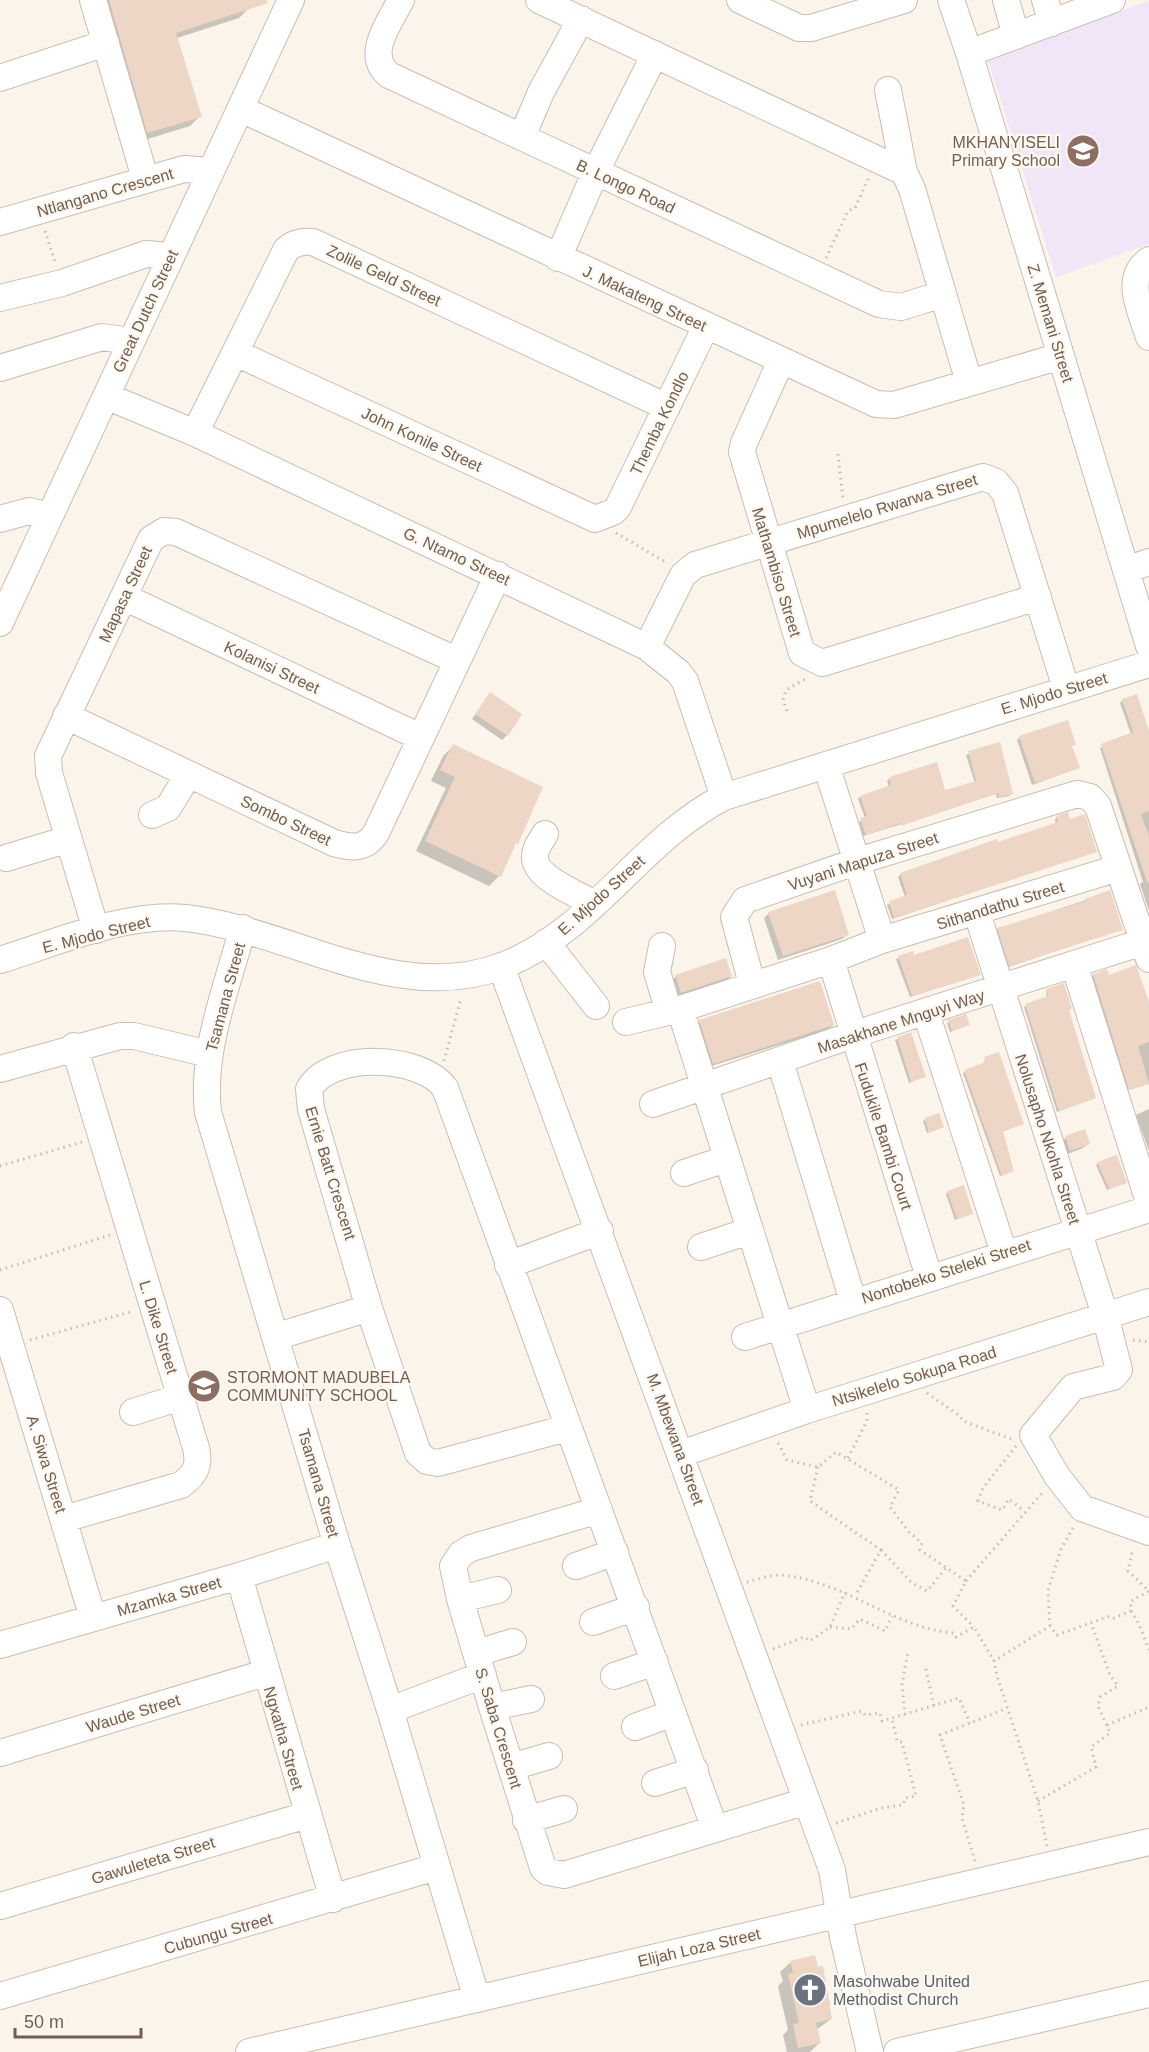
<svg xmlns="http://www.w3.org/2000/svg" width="1149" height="2052" font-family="Arial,sans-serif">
<rect width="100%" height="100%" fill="#faf4ea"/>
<!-- education -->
<path fill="#f1e6f7" d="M1149,1V244L1056,277L988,59Z"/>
<!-- shadow -->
<path fill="#0003" d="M103,0H247L249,8L239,18L177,38L200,116L190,126L138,142Z
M490,694L507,735L502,740L472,719Z
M1123,700L1149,737V911L1140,884L1143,882L1100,748L1131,734L1120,703Z
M1020,737L1074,744L1071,747L1078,768L1032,785L1017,740Z
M999,744L1011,793L1009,796L997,798L996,794L863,836L859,822L865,818L858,799L860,797L889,787L887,781L889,779L936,764L944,792L975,783L966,755Z
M453,746L499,876L489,886L416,851L446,788L431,781L443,756Z
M1057,817L1096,851L892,919L887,905L905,897L898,877L901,874L1056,825L1055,820Z
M1086,900L1122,929L1008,967L996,931L998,929Z
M769,913L847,935L842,939L778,960L764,918Z
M912,953L913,957L979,975L910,997L896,959Z
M1094,975L1108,976L1149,1009V1084L1127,1090L1091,977Z
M676,976H731L726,981L676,997L671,981Z
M1046,990L1071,1008L1068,1011L1095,1098L1057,1112L1024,1007L1047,998Z
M965,1016L968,1025L950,1032L947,1023Z
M700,1022L833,1025L828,1030L708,1067L695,1026Z
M910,1034L925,1076L909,1083L895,1040Z
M985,1059L1022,1124L1002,1132L1013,1171L1000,1176L963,1073L984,1064Z
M1149,1109V1151L1136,1115Z
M925,1120L942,1127L927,1133L923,1121Z
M1066,1138L1088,1144L1083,1148L1065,1155L1061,1142Z
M1098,1163L1126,1182L1107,1190L1096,1165Z
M948,1192L971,1213L955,1220L946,1194Z
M791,1962L816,1969L822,1968L830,2005L828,2007L831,2019L816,2030L819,2043L810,2052H787L783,2035L788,2030L778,1986L783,1981L780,1972Z"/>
<!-- building -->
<path fill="#edd6c5" d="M109,0H267L268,3L176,33L202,117L147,133Z
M490,692L522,714L508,736L475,714Z
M1137,694L1149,731V811L1141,814L1149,836V882H1147L1101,744L1133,732L1122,699Z
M1068,720L1076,745L1072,746L1080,768L1035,783L1019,736Z
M1000,742L1013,794L999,797L998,793L901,826L900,823L866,835L860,818L867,816L860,796L891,785L889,777L937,762L945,790L976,781L968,751Z
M453,744L543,787L518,844L516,843L501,877L425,841L455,777L440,770Z
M1068,812L1070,819L1085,814L1097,852L894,918L889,901L907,895L900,873L997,839L998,842L1058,822L1056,816Z
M835,890L849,935L783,956L768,912Z
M1110,890L1123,930L1009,966L997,928L1086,901L1085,899Z
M968,937L981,975L912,996L898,956L913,951L914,955Z
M726,958L732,976L681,993L675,975Z
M1136,965L1149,1002V1042L1138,1046L1149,1084L1129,1090L1093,974L1107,969L1109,975Z
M820,981L834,1025L713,1064L699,1020Z
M1064,983L1072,1009L1069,1010L1096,1098L1059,1111L1025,1004L1048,996L1046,989Z
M966,1014L970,1025L952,1031L948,1020Z
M911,1032L926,1077L911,1082L897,1037Z
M999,1052L1024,1124L1003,1131L1014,1171L1002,1176L964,1070L986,1062L984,1057Z
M939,1113L944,1127L929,1133L924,1118Z
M1085,1129L1090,1144L1070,1151L1065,1136Z
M1117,1155L1127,1183L1109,1189L1097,1162Z
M964,1185L973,1214L957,1219L947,1191Z
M815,1955L818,1967L823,1966L832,2019L816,2023L821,2043L798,2048L793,2024L799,2023L788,1974L793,1973L790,1961Z"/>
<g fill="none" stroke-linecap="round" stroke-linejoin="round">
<defs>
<path id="minor" d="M93,0L145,178
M401,0C390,22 364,55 389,75L879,304L901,307L943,294
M539,0L904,172
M740,0L799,28H811L904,0
M951,0L969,53L1149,646
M1006,0L1016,36
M1045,0L1052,23
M969,53L1112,0
M0,78L106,43
M888,90L904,172L912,189L969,382
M241,109L876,404L894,405L1061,356
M522,137L541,92L581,19
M0,222L184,169L211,171
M558,258L596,171L655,54
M1149,260C1123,279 1141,311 1149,337
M0,298L62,283L146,254L170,256
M236,353L595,519L613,512L618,507L706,326
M781,361L744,443L742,452L802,653L822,663L1038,597
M0,368L102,337L131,341
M106,396L195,433L647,647L678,672L685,681L724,797
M195,433L286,250C294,242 303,241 313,242L667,407
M0,519L29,511L50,516
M1126,570L1149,562
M124,597L420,737
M0,623L291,0
M647,647L683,575L695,565L983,477L996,482L1005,493L1066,688
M66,716L334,843C351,848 365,850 376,833L498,575
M826,765L882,940
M152,815L168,808L188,775
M545,834C541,841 535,848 535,856C533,877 579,895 595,904
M6,858L69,839
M977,913L1105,1315L1119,1370L1113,1377L1073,1387L1033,1435L1057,1476L1082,1508L1149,1532
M243,928C227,987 201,1050 208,1112L337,1545L390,1710L477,1999
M96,930L49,773L48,756L151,539L164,531L176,532L456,660
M546,942L596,1006
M662,946L657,972L669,1012
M0,960C55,943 127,912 185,918C289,929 395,1006 502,966C592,932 640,840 724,797L1149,664
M831,960L929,1277
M1074,964L1149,1202
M501,966L832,1870L843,1937L870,2052
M752,984L734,917L745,900L858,861L1077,794L1090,797L1098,806L1149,959
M680,1009L807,1410
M926,1013L1004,1253
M626,1022L680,1009L831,960L882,940L1118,868
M780,1061L853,1301
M0,1069L120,1036H134L209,1054
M653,1104L852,1035L1149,940
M684,1173L726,1159
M701,1247L749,1231
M508,1265L600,1231
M0,1310L93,1618
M275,1337L369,1308
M745,1337L1149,1209
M133,1412L181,1397
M567,1428L438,1463L427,1461L418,1453L369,1308L311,1109L309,1089C331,1051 421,1055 445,1088L715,1829
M681,1454L807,1410L1149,1302
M599,1510L471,1548L461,1554L453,1566L460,1599L492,1707L543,1868L548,1872L564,1875L807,1801
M64,1519L181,1485C196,1474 200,1465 196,1448L74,1046
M576,1566L615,1552
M239,1576L333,1899
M460,1599L498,1590
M593,1622L636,1607
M0,1645L239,1576L337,1545
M477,1653L513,1642
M614,1676L655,1662
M492,1707L531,1699
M390,1710L483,1675
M635,1727L673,1713
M0,1753L265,1673
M511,1767L549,1756
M655,1783L695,1770
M526,1820L564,1809
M0,1906L307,1815
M0,1996L436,1867
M249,2052L1149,1842
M897,2052L1149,1994"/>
</defs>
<!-- minor casing -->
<use href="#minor" stroke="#cbbdb1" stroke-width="28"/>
<!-- path -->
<path stroke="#d2b9a8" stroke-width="3" stroke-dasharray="1.5 4.5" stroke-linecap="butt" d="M45,231L56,265
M826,258L848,211L855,208L869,177
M838,454L843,499
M616,533L667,563
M787,711L783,700L786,690L807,678
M444,1061L461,998
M0,1166L82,1142
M0,1270L110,1235
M30,1340L134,1311
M1133,1340L1149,1342
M927,1393L960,1416L963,1421L1014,1440
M778,1443L787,1460L818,1467L836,1452L899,1490L890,1507L909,1532L922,1543L920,1550L966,1581L953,1606L974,1627
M1016,1446L983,1488L978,1501L1002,1510L1009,1499L1024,1511
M848,1458L867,1421V1413
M818,1467L810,1501L881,1550L855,1596
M881,1550L912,1583L927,1591L946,1568
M966,1581L1043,1492
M747,1582C757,1580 769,1575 779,1575C843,1579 892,1628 954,1633L956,1637L974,1627L994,1661
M1131,1611L1139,1624L1149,1650
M1050,1626L1048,1591L1061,1549L1074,1526
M830,1627L851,1629L860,1619L885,1631L892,1616
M773,1649L804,1637L810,1641L830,1627L845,1592
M926,1669L934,1706
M905,1715L902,1684L908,1652
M801,1725L862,1711L865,1715L880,1713L882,1721L959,1698L970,1723
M1107,1725L1149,1707
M1038,1801L1096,1767L1091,1747L1110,1733L1098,1706L1100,1697L1118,1686L1110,1675L1091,1623
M836,1823L881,1808L903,1805L905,1798L916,1796L902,1742L897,1741L892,1719
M1047,1846L1038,1801L997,1676L994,1661L1050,1626L1057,1635L1110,1616L1114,1618L1131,1611V1601L1149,1591L1128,1571L1133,1549
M975,1861L962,1818L964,1805L940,1735L1007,1708"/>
<!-- minor -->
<use href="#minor" stroke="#fff" stroke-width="26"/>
</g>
<!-- icons -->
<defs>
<symbol id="school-disc" viewBox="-11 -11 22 22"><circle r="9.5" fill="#8d6e63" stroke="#fdf8f0"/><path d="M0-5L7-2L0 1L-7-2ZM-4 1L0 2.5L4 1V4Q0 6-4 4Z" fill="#fff"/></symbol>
<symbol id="church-disc" viewBox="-11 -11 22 22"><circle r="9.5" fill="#6b7280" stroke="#fdf8f0"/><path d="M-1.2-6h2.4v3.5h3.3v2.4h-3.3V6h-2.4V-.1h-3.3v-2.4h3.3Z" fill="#fff"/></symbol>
</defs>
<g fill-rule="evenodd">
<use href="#school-disc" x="1064" y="132" width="38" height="38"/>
<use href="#school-disc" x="185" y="1367" width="38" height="38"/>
<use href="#church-disc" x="791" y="1971" width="38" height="38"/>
</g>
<g text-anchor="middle" stroke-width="4.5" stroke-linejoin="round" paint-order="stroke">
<!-- education labels -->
<g font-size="16" fill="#785e54" stroke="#fdf8f0" text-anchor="end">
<text x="1060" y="148">MKHANYISELI<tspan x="1060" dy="18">Primary School</tspan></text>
<text x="227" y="1383" text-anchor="start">STORMONT MADUBELA<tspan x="227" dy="18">COMMUNITY SCHOOL</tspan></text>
</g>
<!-- street labels -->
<g font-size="16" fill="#725d50" stroke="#fdf8f0">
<text transform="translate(626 186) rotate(25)" y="6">B. Longo Road</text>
<text transform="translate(105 192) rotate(-16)" y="6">Ntlangano Crescent</text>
<text transform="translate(384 275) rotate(25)" y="6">Zolile Geld Street</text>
<text transform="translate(645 298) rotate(25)" y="6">J. Makateng Street</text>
<text transform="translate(145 311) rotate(-65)" y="6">Great Dutch Street</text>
<text transform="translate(1051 323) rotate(73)" y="6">Z. Memani Street</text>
<text transform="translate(659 423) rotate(-64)" y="6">Themba Kondlo</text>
<text transform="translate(422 439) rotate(25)" y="6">John Konile Street</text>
<text transform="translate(887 506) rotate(-17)" y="6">Mpumelelo Rwarwa Street</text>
<text transform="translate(457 556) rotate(25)" y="6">G. Ntamo Street</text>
<text transform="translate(777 572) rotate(73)" y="6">Mathambiso Street</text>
<text transform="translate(125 594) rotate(-65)" y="6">Mapasa Street</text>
<text transform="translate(272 667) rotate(25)" y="6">Kolanisi Street</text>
<text transform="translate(1054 693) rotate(-17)" y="6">E. Mjodo Street</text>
<text transform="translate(286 820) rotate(25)" y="6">Sombo Street</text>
<text transform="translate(863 861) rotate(-18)" y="6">Vuyani Mapuza Street</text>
<text transform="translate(601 895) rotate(-42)" y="6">E. Mjodo Street</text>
<text transform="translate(1000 905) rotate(-17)" y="6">Sithandathu Street</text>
<text transform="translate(96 934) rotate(-14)" y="6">E. Mjodo Street</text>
<text transform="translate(225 997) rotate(-75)" y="6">Tsamana Street</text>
<text transform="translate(901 1021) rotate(-18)" y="6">Masakhane Mnguyi Way</text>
<text transform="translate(884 1136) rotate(72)" y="6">Fudukile Bambi Court</text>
<text transform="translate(1048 1139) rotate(72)" y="6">Nolusapho Nkohla Street</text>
<text transform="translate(331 1173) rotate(73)" y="6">Ernie Batt Crescent</text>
<text transform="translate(946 1271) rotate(-18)" y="6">Nontobeko Steleki Street</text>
<text transform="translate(159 1327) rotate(73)" y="6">L. Dike Street</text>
<text transform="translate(914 1376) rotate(-17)" y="6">Ntsikelelo Sokupa Road</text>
<text transform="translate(676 1439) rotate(70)" y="6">M. Mbewana Street</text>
<text transform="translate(47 1464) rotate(73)" y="6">A. Siwa Street</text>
<text transform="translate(319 1483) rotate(74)" y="6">Tsamana Street</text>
<text transform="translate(169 1596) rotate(-16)" y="6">Mzamka Street</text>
<text transform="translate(133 1713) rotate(-17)" y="6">Waude Street</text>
<text transform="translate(499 1728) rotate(73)" y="6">S. Saba Crescent</text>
<text transform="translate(284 1738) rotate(74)" y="6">Ngxatha Street</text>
<text transform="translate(153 1860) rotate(-17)" y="6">Gawuleteta Street</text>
<text transform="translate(218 1933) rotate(-16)" y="6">Cubungu Street</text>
<text transform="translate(699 1947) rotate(-13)" y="6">Elijah Loza Street</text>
</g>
<!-- worship labels -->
<g font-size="16" fill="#5b616d" stroke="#fdf8f0" text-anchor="start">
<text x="833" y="1987">Masohwabe United<tspan x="833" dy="18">Methodist Church</tspan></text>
</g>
</g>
<!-- scale -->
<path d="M15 2028v9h126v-9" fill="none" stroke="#725d50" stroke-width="3"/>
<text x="24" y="2028" font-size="18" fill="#725d50" stroke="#fdf8f0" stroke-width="4.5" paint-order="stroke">50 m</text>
</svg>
